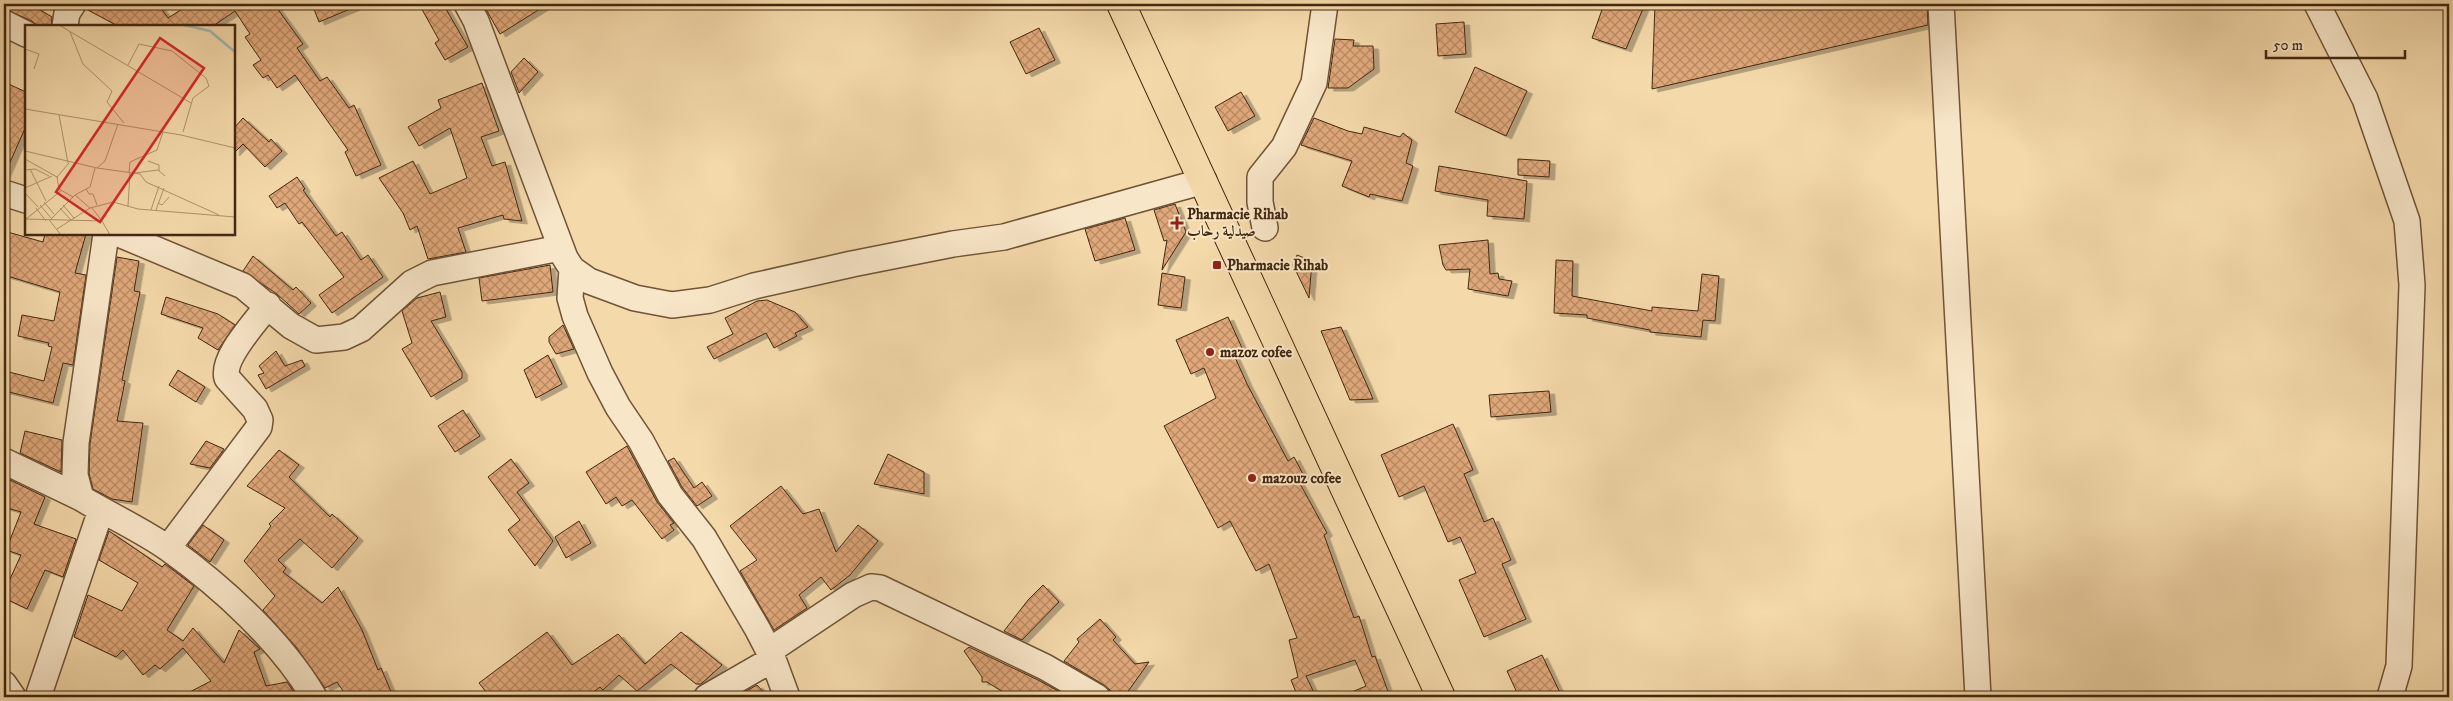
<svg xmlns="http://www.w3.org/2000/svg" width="2453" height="701" font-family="'IM FELL DW Pica',Amiri,serif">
<defs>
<pattern id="building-cross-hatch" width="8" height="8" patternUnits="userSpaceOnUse" patternTransform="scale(1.25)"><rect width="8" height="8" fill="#e0a87a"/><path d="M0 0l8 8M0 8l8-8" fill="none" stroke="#b78963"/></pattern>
<filter id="shadow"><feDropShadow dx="5.5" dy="3" stdDeviation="0" flood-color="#0004"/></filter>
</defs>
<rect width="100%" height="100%" fill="#f4d9aa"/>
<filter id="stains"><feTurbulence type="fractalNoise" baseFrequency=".004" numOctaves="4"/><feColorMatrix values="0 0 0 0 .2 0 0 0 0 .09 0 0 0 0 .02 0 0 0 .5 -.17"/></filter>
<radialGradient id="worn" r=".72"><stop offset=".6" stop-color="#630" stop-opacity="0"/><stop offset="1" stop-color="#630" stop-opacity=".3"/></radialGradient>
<!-- building -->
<path fill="url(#building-cross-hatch)" stroke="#432810" filter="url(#shadow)" d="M4,4H30L52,17L51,26H38L32,21L4,9Z
M87,4H158L168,18L190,4H274L303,44L297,48L320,81L327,77L349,108L354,105L381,165L356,176L345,152L348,150L295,75L277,88L268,75L263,78L253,65L261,60L245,37L250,34L235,11L213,26H118L86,9Z
M312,4H362L319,22Z
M419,4H443L468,47L445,60L435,43L439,40Z
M483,4H548L500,34Z
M1604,4H1645L1626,49L1592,38Z
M1655,4H1927L1928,25L1652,89Z
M1464,22L1466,54L1438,56L1436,24Z
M1039,28L1055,60L1026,74L1010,42Z
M1335,39L1354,40L1353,46H1373L1374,69L1348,88H1328Z
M524,58L538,72L519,93L511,72Z
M1475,67L1527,91L1506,136L1455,112Z
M4,82L26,92V126L4,176Z
M482,83L499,131L481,137L492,166L505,162L522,221L504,219L503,215L458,228L466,252L428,259L417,226L410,230L403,213L379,178L413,161L430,194L467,178L450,128L419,146L408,127L441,108L438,100Z
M1241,92L1255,116L1228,131L1215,107Z
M243,118L269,142L271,139L282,151L265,167L243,144L234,153V128Z
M1314,118L1348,131L1362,134L1364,127L1400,137L1403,133L1412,140L1406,163L1413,166L1402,201L1370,194L1369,197L1342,186L1352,161L1301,145Z
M1518,159L1550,161L1549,177L1518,175Z
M1439,166L1527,181L1524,219L1487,216L1488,200L1435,191Z
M297,177L305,189L303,190L336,236L342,232L361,260L368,255L383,277L332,313L319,295L344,277L302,222L299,224L285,203L277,208L269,196Z
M1175,204L1186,232L1162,270L1167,240L1164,241L1154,210Z
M1125,218L1135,250L1095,261L1085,229Z
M4,231L43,242L45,234H86L75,273L86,275L73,365L63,363L53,403L5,391L9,372L44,381L52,347L48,346L49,343L18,336L22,315L54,321L60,292L4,275Z
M1488,240L1490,274L1498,273L1499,279L1512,281L1508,296L1468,289L1470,269L1446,270L1443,265L1439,245Z
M1297,255L1312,261L1309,298L1293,265Z
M253,256L293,290L296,287L311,303L299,314L277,294L243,271Z
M117,257L139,261L134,291L140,292L122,380L125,381L117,421L143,423L132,502L112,499L93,489L89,473L90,444Z
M1556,260L1573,261L1572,296L1652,311V307L1698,311L1702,274L1719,276L1715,321L1703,320L1701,337L1650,332V330L1587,318V315L1554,313Z
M550,265L553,292L482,301L479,278Z
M1162,273L1185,277L1181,308L1158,305Z
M440,292L446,317L431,321L462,372V378L431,397L402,349L412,343L402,311L417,298Z
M166,297L218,314L235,325L218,350L198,338L203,328L161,314Z
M767,300L795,312L808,327L795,333L797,336L774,348L766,333L714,359L707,347L733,334L725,318L757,301Z
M1228,317L1242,348L1234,355L1247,384L1288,461L1294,457L1304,476L1298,480L1327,533L1324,535L1354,618L1359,616L1372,657L1375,656L1390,697H1340L1366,686L1355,660L1306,676L1316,697H1298L1291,680L1298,677L1289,640L1297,638L1269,564L1256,571L1230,521L1218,528L1164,426L1216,398L1204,368L1191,374L1176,340Z
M563,325L574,349L556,354L549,342V337Z
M1341,327L1367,385L1373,399L1350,400L1321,331Z
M276,351L285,366L302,360L305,366L266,389L258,375L264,373L259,366Z
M548,355L562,384L536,398L524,370Z
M178,370L205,387L196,402L169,385Z
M1549,391L1551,412L1491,417L1489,395Z
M463,410L480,436L455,452L438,426Z
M1453,424L1473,470L1464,474L1484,522L1493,518L1511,560L1502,564L1526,619L1484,637L1459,580L1476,573L1460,537L1448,542L1424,486L1399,497L1381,455Z
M25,431L62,440L61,472L20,453Z
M206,441L224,449L210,468L190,464Z
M627,446L657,502L674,523L670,525L674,530L662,539L632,500L622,506L616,497L606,504L586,472Z
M279,450L299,465L289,477L330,517L332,514L358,538L332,568L300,539L278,560L286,568L283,572L322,603L338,587L362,630L378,670L381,668L392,694L384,697H347L337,682L325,688L296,647L263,610L275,596L244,561L271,526L269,524L285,508L247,486Z
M888,454L924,472V494L874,484Z
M674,458L694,488L702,482L712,496L697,506L682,487L668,461Z
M511,459L529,483L517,492L553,541L535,566L508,530L520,520L488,477Z
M4,477L45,497L34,524L76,539L63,577L45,570L27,609L4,598V592L21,555L6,550L21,512L4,507Z
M781,486L803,514L819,509L836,552L858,525L878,541L850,575L831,590L821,577L799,595L807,608L774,630L740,571L757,560L730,526Z
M579,521L591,543L566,558L555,537Z
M203,525L224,540L210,562L188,545Z
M109,531L162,567L165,564L194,586L167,630L183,641L193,628L224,663L239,630L260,649L254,652L266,686L287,682L297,697H180L211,681L183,648L160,669L155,665L143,675L123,650L116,657L74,637L88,595L122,611L138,583L99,560Z
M1043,585L1059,602L1022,640L1004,631L1028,600Z
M1100,619L1116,637L1113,640L1135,664L1149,662L1124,697H1111L1110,690L1104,685L1064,661L1079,642L1077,639Z
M547,632L572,665L618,634L645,664L681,632L722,665L701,684H696L671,664L637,691L619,675L603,690L600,687L587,697H490L479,683Z
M969,647L1038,680L1069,697H1011L987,682H982V677L964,651Z
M1542,655L1562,697H1519L1507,671Z
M757,685L768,697H735Z"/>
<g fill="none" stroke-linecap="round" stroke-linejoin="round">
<defs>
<path id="minor" d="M467,4L476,21L565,258L572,269L589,281L635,298L672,305L710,300L754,286L852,264L953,244L1004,237L1204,181
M1941,4L1978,697
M2317,4L2365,99L2407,221L2412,285L2399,666L2390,697
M4,23L26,34
M65,26L67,13L73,4
M4,193L26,200
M1265,228L1260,202V177L1284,147L1314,83L1325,4
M106,234L76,443L75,475L81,498C109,515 142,530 169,549C222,587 281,641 314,697
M119,234L243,286L291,326L316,340L344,337L361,329L412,283L432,273L560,248
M572,269L570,298L575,316L600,373L618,407L641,441L670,495L704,538L758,630L773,659L787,697
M4,461L81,498
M168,548L259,427L260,420L255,409L227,378C221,358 256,322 268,305
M769,651L853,595L871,587L880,588L1045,667L1097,697
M4,684L13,697
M38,697L101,510
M707,697L773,659"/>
<path id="major" d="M1121,4L1441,697"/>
</defs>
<!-- minor casing -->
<use href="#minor" stroke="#6f5436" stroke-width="28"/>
<!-- major casing -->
<use href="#major" stroke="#432810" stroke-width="30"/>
<!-- minor -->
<use href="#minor" stroke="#f8e6c8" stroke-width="25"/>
<!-- major -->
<use href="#major" stroke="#f4d9aa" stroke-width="28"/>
</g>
<!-- markers -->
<g fill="#8f2418" stroke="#f8e6c8" stroke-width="2">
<path d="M1174.5 215.5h5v5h5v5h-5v5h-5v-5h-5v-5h5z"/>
<rect x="1212" y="260" width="10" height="10" rx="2.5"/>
<circle cx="1210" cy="352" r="5"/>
<circle cx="1252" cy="478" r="5"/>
</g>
<g text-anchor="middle" stroke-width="4" stroke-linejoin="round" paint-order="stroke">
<!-- poi labels -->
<g font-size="15" font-weight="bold" fill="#432810" stroke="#f8e6c8" text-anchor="start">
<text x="1187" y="219">Pharmacie Rihab<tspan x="1187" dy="17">صيدلية رحاب</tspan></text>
<text x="1227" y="270">Pharmacie Rihab</text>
<text x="1220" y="357">mazoz cofee</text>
<text x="1262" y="483">mazouz cofee</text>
</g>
</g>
<!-- overview -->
<g transform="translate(25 25)">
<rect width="210" height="210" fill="#f4d9aa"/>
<path fill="none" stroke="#9fb8b2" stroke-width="2.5" d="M159,0L185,6L210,27"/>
<path fill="none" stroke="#ad926c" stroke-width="1" d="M34,0L166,78M45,7L58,39L87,66L82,77L99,98M0,24L14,29L9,44M103,40L114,19L147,26L181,53L184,61L168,73L158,107M0,84L156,110L210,123M34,90L43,138M0,126L72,143L80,136L93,99M0,134L32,152M123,136L134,140V146M72,143L115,149L121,157L194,190M5,144L21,176M0,145L10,144L24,151M104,147L105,137L132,125L138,107M110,148L133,145L140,151M32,152L34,164L48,172M32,152L44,138M0,163L27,151M61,164L64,169H68L72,180M0,168L13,182M50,170L65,162L70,143M19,177L29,189M133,178L137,180L144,172M15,180L26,193M38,180L49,193M103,181L105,147M11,183L21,196M35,183L46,195M67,183L77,196M126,185L134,161M131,185L139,163M0,194L77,196L85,210M1,194L37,165M24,196L50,170L65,183L88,177L113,184L210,192M25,196L36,210M32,204L65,183"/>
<path fill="#d62828" fill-opacity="0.15" stroke="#d62828" stroke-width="2.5" d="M135,13L179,43L75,197L31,167Z"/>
<rect width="210" height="210" fill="none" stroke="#432810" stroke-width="2.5"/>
</g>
<!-- margin -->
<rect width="2453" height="701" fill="none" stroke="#f4d9aa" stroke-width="20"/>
<rect x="5" y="5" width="2443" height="691" fill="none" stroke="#432810" stroke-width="2.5"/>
<rect x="10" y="10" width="2433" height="681" fill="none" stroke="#432810"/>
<!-- scale -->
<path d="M2266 50v8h139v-8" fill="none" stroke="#432810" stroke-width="2.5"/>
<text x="2273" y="50" font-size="15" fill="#432810" stroke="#f8e6c8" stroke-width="4" paint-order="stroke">50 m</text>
<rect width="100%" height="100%" filter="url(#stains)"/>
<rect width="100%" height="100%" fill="url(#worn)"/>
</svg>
